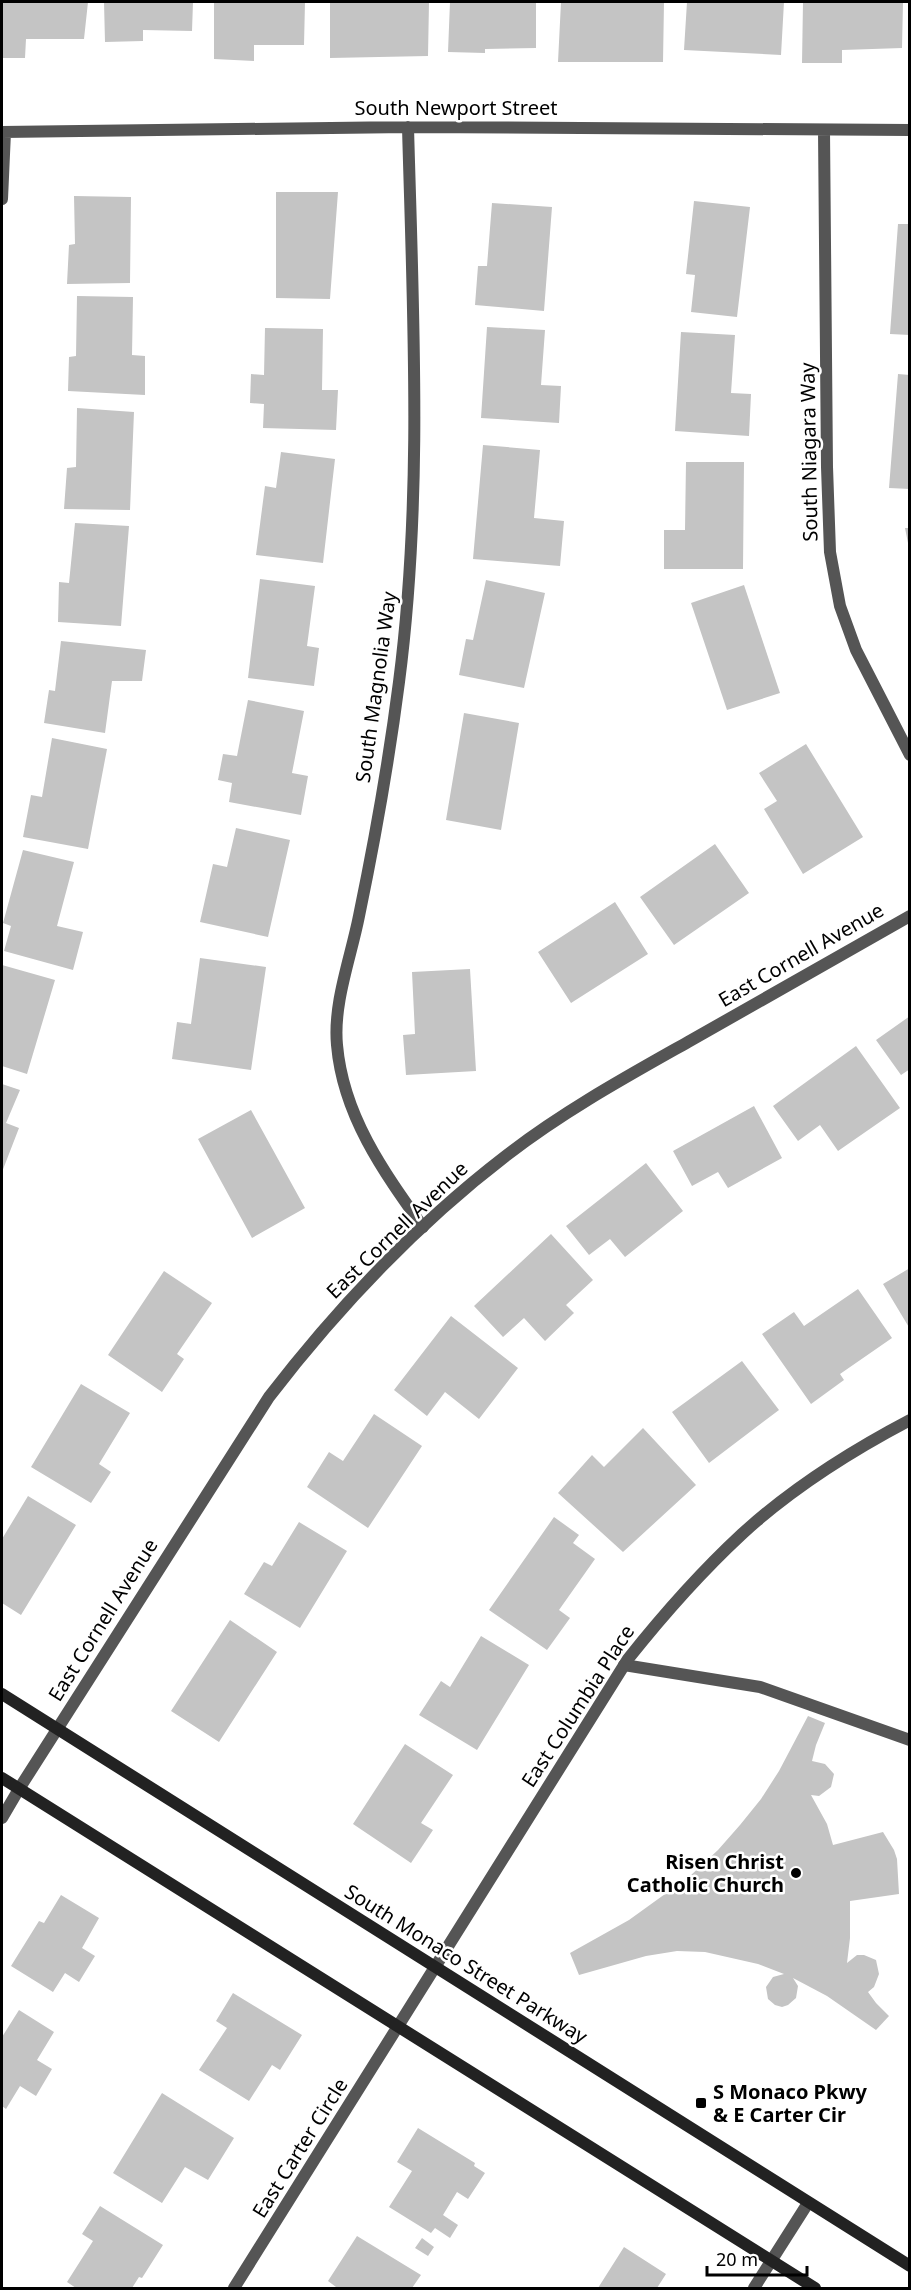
<svg xmlns="http://www.w3.org/2000/svg" width="911" height="2290" font-family="'Noto Sans',sans-serif">
<rect width="100%" height="100%" fill="#fff"/>
<!-- building -->
<path fill="#c4c4c4" d="M2,2H88L84,39H26L25,58H2Z
M104,2H193L192,31L143,30V41L105,42Z
M214,2H305L304,45H254V61L214,59Z
M330,2H429L428,56L330,58Z
M450,2H536V48L485,49V53L448,52Z
M561,2H664L663,62H558Z
M687,2H784L781,55L684,50Z
M803,2H903L902,48L842,50V63H802Z
M276,192H338L330,299L276,298Z
M74,196L131,197L130,283L67,284L69,245L75,244Z
M694,201L750,207L737,317L691,312L695,275L686,274Z
M492,203L552,207L544,311L475,305L478,266H487Z
M898,224H910V335L890,334Z
M77,296L133,297L132,355L145,356V395L68,391L69,357L76,356Z
M487,327L545,330L541,385L561,386L559,423L481,418Z
M265,328L323,329L322,390H338L336,430L263,428L264,404L250,403L251,374L264,375Z
M681,332L735,335L731,393L751,394L749,436L675,431Z
M898,374L910,375V489L889,488Z
M77,408L134,412L130,510L64,509L67,468L76,467Z
M483,445L540,450L534,518L564,521L560,566L473,559Z
M281,452L335,459L323,563L256,555L265,486L276,488Z
M686,462H744L743,569H664V530H685Z
M75,523L129,526L121,626L58,622L59,582L69,583Z
M905,528H910V543H908Z
M260,579L315,586L307,646L319,648L314,686L248,678Z
M486,580L545,593L524,688L459,675L466,639L473,640Z
M744,585L780,693L727,710L691,603Z
M61,641L146,650L142,681H112L105,733L44,723L49,690L55,691Z
M248,700L304,711L292,773L308,776L301,815L229,802L232,783L218,780L223,754L237,756Z
M464,713L519,723L501,830L446,820Z
M52,738L107,749L88,849L23,837L31,795L42,797Z
M806,744L863,837L803,874L764,809L777,801L759,773Z
M236,828L290,840L268,937L200,922L213,864L227,867Z
M715,844L749,893L674,945L640,897Z
M23,850L74,862L57,926L83,932L73,970L4,951L11,926L3,923Z
M615,902L648,954L571,1003L538,952Z
M200,958L266,967L251,1070L172,1059L177,1022L191,1024Z
M2,965L55,980L27,1074L2,1066Z
M470,969L476,1071L406,1075L403,1035L415,1034L412,972Z
M910,1016V1069L901,1075L876,1040Z
M856,1046L900,1108L838,1151L820,1125L798,1141L773,1106Z
M2,1084L20,1090L6,1123L19,1128L2,1172Z
M754,1106L782,1158L728,1188L718,1172L692,1186L673,1151Z
M251,1110L305,1208L252,1238L198,1139Z
M646,1163L683,1211L625,1257L610,1239L589,1255L566,1226Z
M551,1234L593,1280L566,1305L574,1313L545,1341L524,1318L503,1337L474,1306Z
M910,1268V1329L883,1284Z
M164,1271L212,1303L177,1354L184,1359L162,1392L108,1355Z
M858,1289L892,1338L840,1374L844,1380L811,1404L762,1334L794,1312L804,1326Z
M451,1316L518,1368L479,1419L445,1392L427,1416L394,1390Z
M742,1361L779,1410L709,1463L672,1412Z
M81,1384L130,1413L99,1464L111,1472L91,1503L31,1467Z
M374,1414L422,1446L368,1528L307,1487L329,1452L343,1461Z
M643,1428L696,1485L623,1552L558,1493L592,1455L604,1467Z
M28,1496L76,1525L21,1615L2,1603V1539Z
M554,1517L579,1535L573,1543L595,1559L559,1610L570,1618L547,1650L489,1610Z
M299,1522L347,1551L300,1628L244,1594L264,1562L272,1566Z
M230,1620L277,1652L219,1742L171,1711Z
M481,1636L529,1665L477,1750L419,1715L441,1681L450,1687Z
M808,1716L825,1723L816,1745L812,1761L825,1764L834,1774L831,1787L819,1796L811,1795L827,1824L833,1845L883,1832L894,1850L897,1859L899,1894L850,1901V1938L847,1963L857,1955H864L876,1960L879,1974L874,1987L868,1992L876,2003L889,2016L876,2030L827,1996L793,1978L798,1986L796,1998L788,2005L782,2007L775,2005L768,1999L766,1987L773,1977L784,1974L758,1964L705,1952L677,1951L646,1956L579,1975L570,1953L629,1920L690,1876L718,1850L740,1825L761,1799L779,1771Z
M405,1744L453,1775L421,1823L433,1830L411,1863L353,1824Z
M61,1895L99,1918L82,1948L95,1956L79,1982L65,1973L53,1992L11,1966L39,1921L44,1923Z
M233,1993L302,2035L280,2070L272,2065L249,2101L199,2070L227,2028L216,2021Z
M19,2010L54,2032L37,2060L52,2069L36,2096L20,2086L6,2109L2,2106V2037Z
M162,2093L234,2138L208,2180L185,2167L162,2203L113,2173Z
M418,2128L475,2163L474,2166L485,2173L468,2199L457,2192L443,2215L458,2225L450,2238L435,2228L431,2233L389,2207L412,2171L397,2162Z
M100,2206L163,2245L142,2278L139,2277L132,2288H76L67,2282L93,2241L82,2234Z
M357,2236L421,2275L412,2288H335L336,2287L328,2281Z
M422,2238L434,2247L428,2256L415,2248Z
M624,2247L666,2274L657,2288H598Z"/>
<g fill="none" stroke-linecap="round" stroke-linejoin="round">
<!-- service -->
<path stroke="#555" stroke-width="12" d="M624,1665L760,1687L910,1740"/>
<!-- minor -->
<path stroke="#555" stroke-width="12" d="M408,127C413,312 423,497 399,682C389,760 375,839 359,916C351,957 333,1003 337,1045C343,1115 383,1171 423,1227
M824,131L827,467L830,552L840,606L856,650L910,755
M2,132L408,127L910,130
M2,199L5,132
M2,1818L19,1789
M234,2288L628,1659C663,1615 701,1572 742,1534C791,1489 851,1451 910,1420
M754,2288L808,2203"/>
<!-- tertiary -->
<path stroke="#555" stroke-width="12" d="M19,1789L269,1397C339,1306 417,1224 507,1155C564,1111 626,1077 688,1042C762,1000 836,958 910,916"/>
<!-- secondary -->
<path stroke="#222" stroke-width="12" d="M2,1694L910,2266
M2,1778L815,2288"/>
</g>
<!-- markers -->
<g fill="#000" stroke="#fff" stroke-width="2">
<circle cx="796" cy="1873" r="6"/>
<rect x="695" y="2097" width="12" height="12" rx="3"/>
</g>
<g text-anchor="middle" stroke-width="5" stroke-linejoin="round" paint-order="stroke">
<!-- street labels -->
<g font-size="20" fill="#000" stroke="#fff">
<text x="456" y="115">South Newport Street</text>
<text transform="translate(809 452) rotate(-91)" y="7">South Niagara Way</text>
<text transform="translate(376 687) rotate(-82)" y="7">South Magnolia Way</text>
<text transform="translate(801 955) rotate(-30)" y="7">East Cornell Avenue</text>
<text transform="translate(397 1230) rotate(-44)" y="7">East Cornell Avenue</text>
<text transform="translate(103 1620) rotate(-58)" y="7">East Cornell Avenue</text>
<text transform="translate(578 1706) rotate(-57)" y="7">East Columbia Place</text>
<text transform="translate(466 1964) rotate(32)" y="7">South Monaco Street Parkway</text>
<text transform="translate(300 2148) rotate(-58)" y="7">East Carter Circle</text>
</g>
<!-- poi labels -->
<g font-size="20" font-weight="bold" fill="#000" stroke="#fff" text-anchor="end">
<text x="784" y="1869">Risen Christ<tspan x="784" dy="23">Catholic Church</tspan></text>
<text x="713" y="2099" text-anchor="start">S Monaco Pkwy<tspan x="713" dy="23">&amp; E Carter Cir</tspan></text>
</g>
</g>
<!-- border -->
<rect width="911" height="2290" fill="none" stroke="#000000" stroke-width="6"/>
<!-- scale -->
<path d="M707 2266v9h100v-9" fill="none" stroke="#000000" stroke-width="3"/>
<text x="716" y="2266" font-size="18" fill="#000000" stroke="#ffffff" stroke-width="4.5" paint-order="stroke">20 m</text>
</svg>
